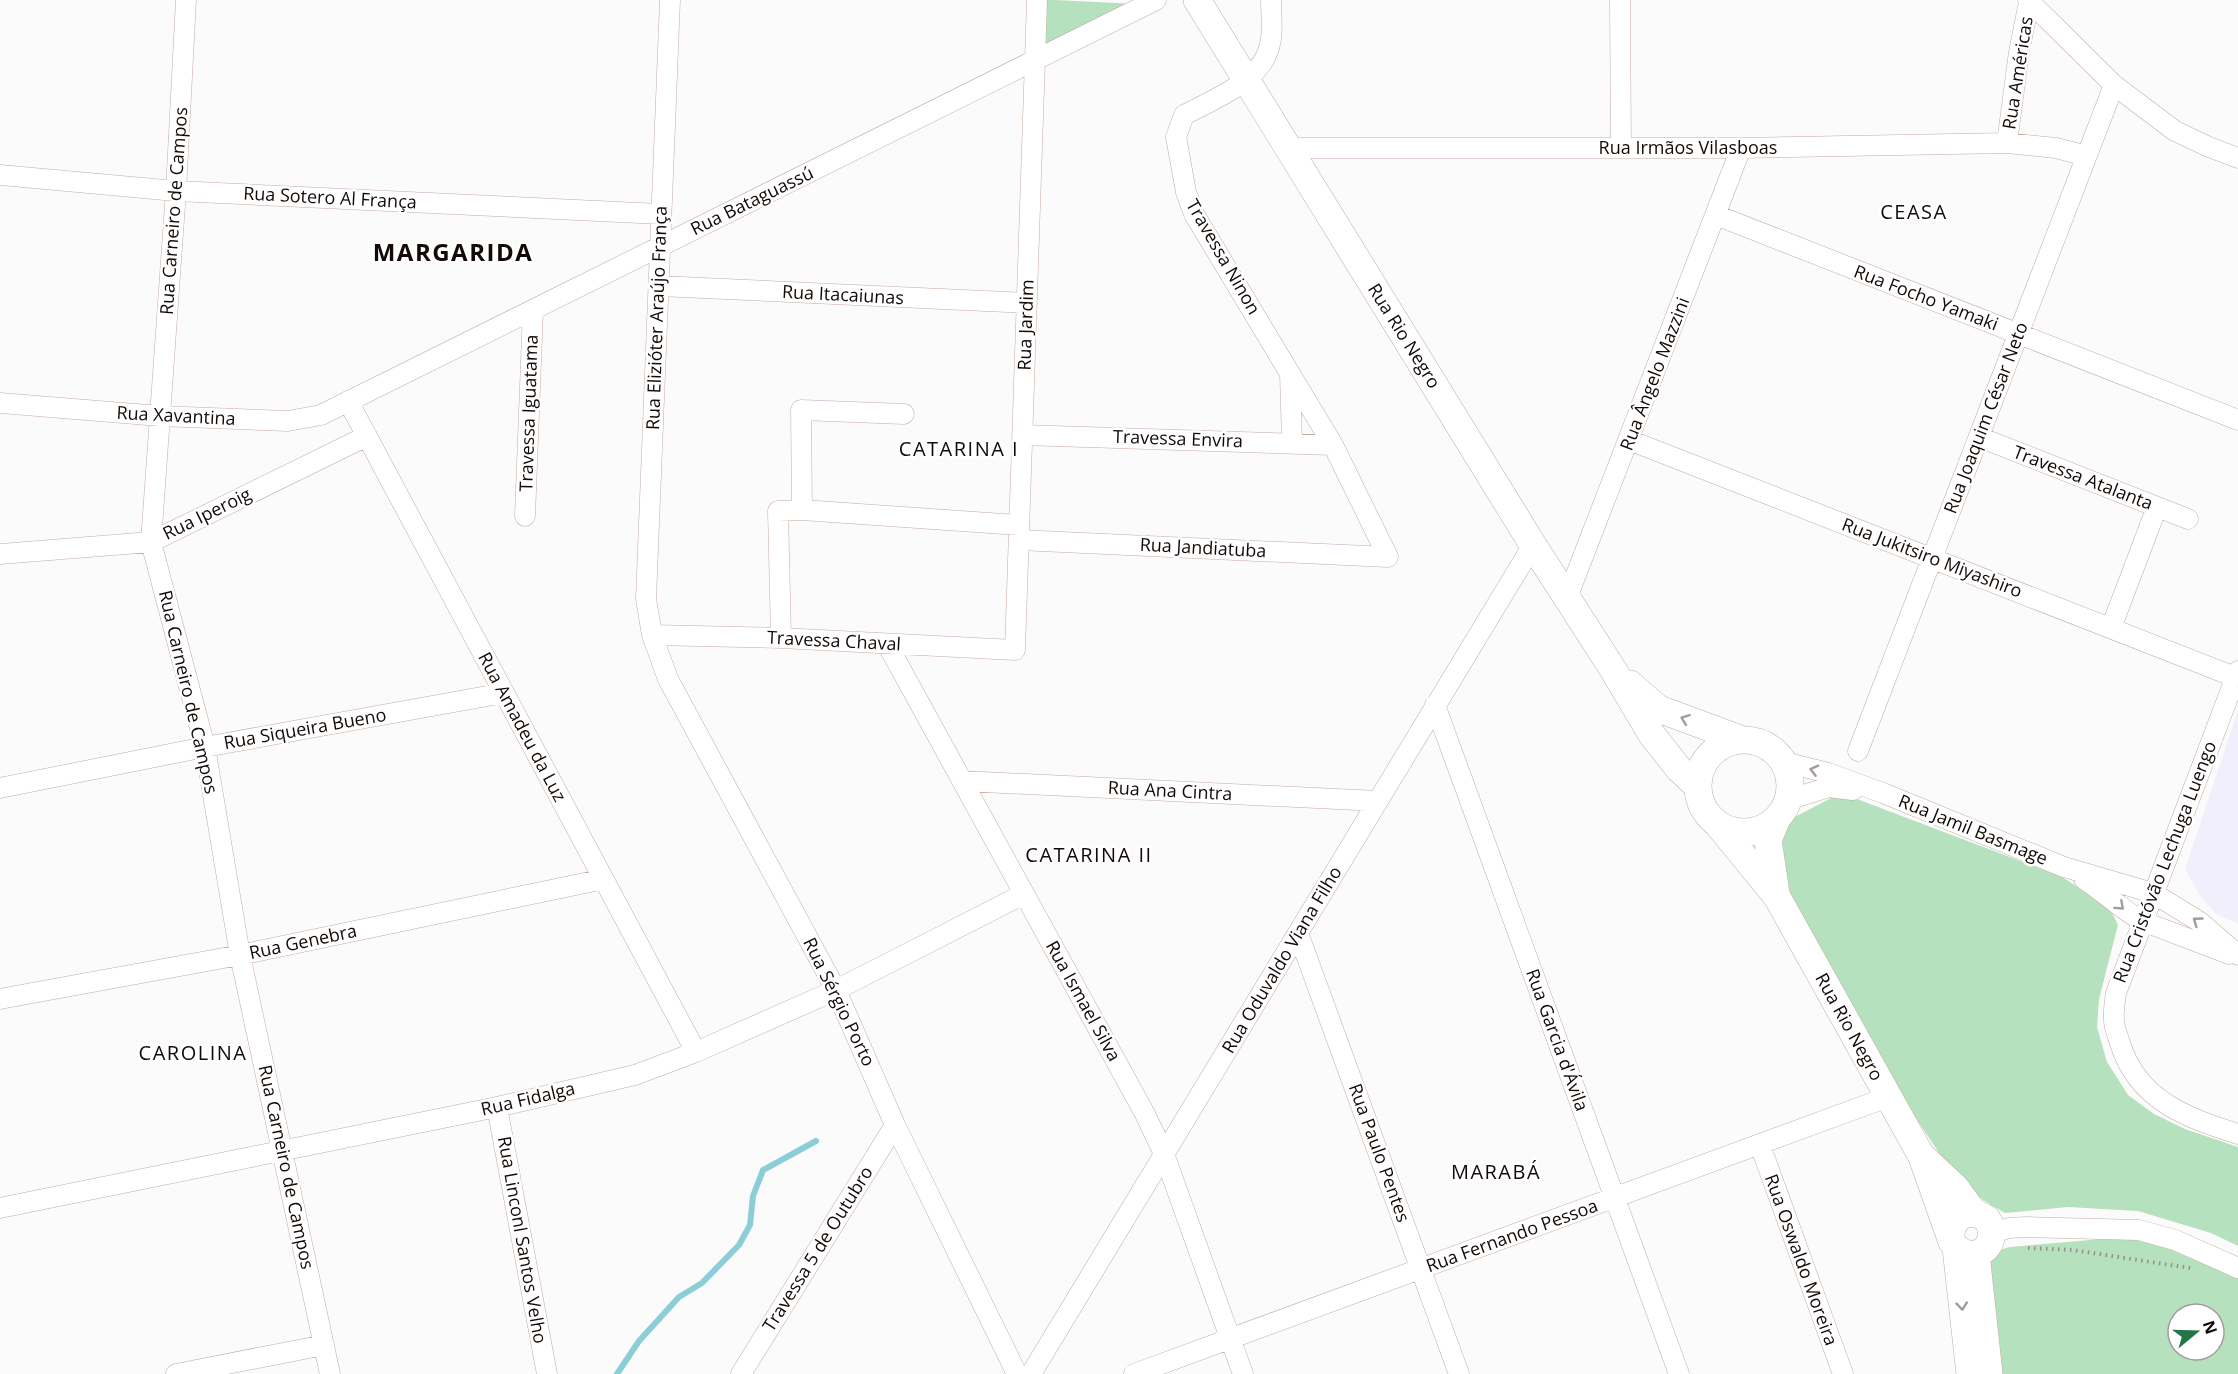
<svg xmlns="http://www.w3.org/2000/svg" width="2238" height="1374" font-family="'Open Sans',sans-serif">
<rect width="100%" height="100%" fill="#fbfbfb"/>
<!-- commercial -->
<path fill="#f2effc" d="M2238,710V924L2215,913L2201,897L2185,869Z"/>
<!-- green -->
<path fill="#b5e1be" fill-rule="evenodd" d="M1046,0H1054L1138,4L1044,51Z
M1833,797L1857,799L2062,877L2109,907L2118,925L2099,999L2097,1027L2107,1062L2128,1095L2154,1114L2185,1129L2238,1147V1246L2211,1233L2138,1211L2068,1207L2005,1213L1983,1200L1955,1177L1890,1079L1778,882L1777,841L1791,819Z
M2137,1236L2173,1245L2238,1276V1374H1996L1983,1261L1996,1251L2010,1247ZM2178,1314H2214V1350H2178Z"/>
<g fill="none" stroke-linecap="round" stroke-linejoin="round">
<!-- stream -->
<path stroke="#8cced8" stroke-width="6" d="M617,1374L639,1341L679,1297L702,1283L739,1245L750,1225L753,1196L763,1170L816,1141"/>
<defs>
<path id="street" d="M186,0L176,191L151,542L205,747L240,955L330,1374
M670,0L646,599L652,635L668,679L836,990L895,1125L1017,1374
M1620,0L1621,148
M2028,0L2114,85L2175,131L2209,147L2238,158
M2007,143L2019,52L2029,2
M1289,148H1741L2007,143L2056,148L2087,156
M0,175L176,191L661,214
M1716,215L2238,420
M659,286L1027,303
M1290,373L1292,442
M348,401L696,1052
M0,403L160,416L288,421L321,415L1156,0
M1022,435L1333,445
M1979,437L2188,519
M1629,440L2235,677
M802,510L801,410L904,414
M525,516L533,310
M1019,540L1388,557L1333,445L1194,214L1186,192L1176,137L1184,115C1211,101 1258,82 1268,51C1274,35 1271,17 1271,0
M0,554L151,542L367,436
M1567,598L1741,148
M2111,628L2157,507
M652,635L781,638L1015,650L1037,0
M781,638L778,511L802,510L1019,525
M887,644L1145,1114L1164,1154L1243,1374
M2238,671L2116,993C2115,1001 2113,1012 2114,1020C2114,1028 2118,1036 2120,1043C2137,1100 2187,1118 2238,1134
M1435,705L1679,1374
M1858,751L2114,85
M1784,762L1828,773L1883,793L2064,867L2153,893L2200,922L2238,955
M962,781L1378,801
M0,788L205,747L504,693
M1788,804L1794,798L1829,787L1853,790
M2084,879C2104,892 2121,909 2142,921L2229,954
M1298,933L1459,1374
M0,999L240,955L604,879
M497,1107L547,1374
M1760,1145L1843,1374
M0,1208L497,1107L635,1075L696,1052L836,990L1024,894
M1992,1233L2009,1228L2026,1227L2139,1230L2175,1240L2238,1268
M176,1374L324,1345
M741,1374L895,1125
M1031,1374L1533,545
M1134,1374L1888,1097"/>
<path id="secondary" d="M1197,0L1533,545L1614,671L1652,735L1679,769L1697,786
M1630,684L1659,709L1740,739
M1698 786a46 46 0 1 1 92 0a46 46 0 1 1-92 0Z
M1719,826L1777,897L1922,1157L1952,1242C1969,1269 2004,1247 1987,1219C1971,1208 1953,1214 1951,1234
M1776,893L1768,840L1776,821
M1925,1159L1955,1187L1974,1213
M1956,1248L1970,1374
M1976,1254L1989,1374"/>
</defs>
<!-- street casing -->
<use href="#street" stroke="#c5aba0" stroke-width="21"/>
<!-- secondary casing -->
<use href="#secondary" stroke="#c5aba0" stroke-width="28"/>
<!-- path -->
<path stroke="#94908f" stroke-width="4" stroke-dasharray="1.5 4.5" stroke-linecap="butt" d="M2028,1248L2073,1250L2190,1268"/>
<!-- street -->
<use href="#street" stroke="#fff" stroke-width="20"/>
<!-- secondary -->
<use href="#secondary" stroke="#fff" stroke-width="27"/>
</g>
<!-- one-way arrows -->
<defs><path id="oneway-chevron" d="M-2-3.5L2.5 0L-2 3.5" fill="none" stroke-width="1.6" stroke-linecap="round" stroke-linejoin="round" transform="scale(1.5)"/></defs>
<g stroke="#a19d9c">
<use href="#oneway-chevron" transform="translate(1685 719) rotate(-159)"/>
<use href="#oneway-chevron" transform="translate(1814 770) rotate(-166)"/>
<use href="#oneway-chevron" transform="translate(2120 906) rotate(42)"/>
<use href="#oneway-chevron" transform="translate(2197 921) rotate(-144)"/>
<use href="#oneway-chevron" transform="translate(1962 1306) rotate(84)"/>
</g>
<g text-anchor="middle" stroke-width="5" stroke-linejoin="round" paint-order="stroke">
<!-- street labels -->
<g font-size="18" fill="#130a07" stroke="#fff">
<text transform="translate(2018 73) rotate(-81)" y="6">Rua Américas</text>
<text x="1688" y="154">Rua Irmãos Vilasboas</text>
<text transform="translate(330 198) rotate(3)" y="6">Rua Sotero Al França</text>
<text transform="translate(752 201) rotate(-26)" y="6">Rua Bataguassú</text>
<text transform="translate(174 211) rotate(-86)" y="6">Rua Carneiro de Campos</text>
<text transform="translate(1223 257) rotate(60)" y="6">Travessa Ninon</text>
<text transform="translate(843 295) rotate(3)" y="6">Rua Itacaiunas</text>
<text transform="translate(1926 298) rotate(21)" y="6">Rua Focho Yamaki</text>
<text transform="translate(657 318) rotate(-88)" y="6">Rua Elizióter Araújo França</text>
<text transform="translate(1026 325) rotate(-88)" y="6">Rua Jardim</text>
<text transform="translate(1404 336) rotate(58)" y="6">Rua Rio Negro</text>
<text transform="translate(1655 374) rotate(-69)" y="6">Rua Ângelo Mazzini</text>
<text transform="translate(529 413) rotate(-88)" y="6">Travessa Iguatama</text>
<text transform="translate(176 416) rotate(3)" y="6">Rua Xavantina</text>
<text transform="translate(1986 418) rotate(-69)" y="6">Rua Joaquim César Neto</text>
<text transform="translate(1178 439) rotate(2)" y="6">Travessa Envira</text>
<text transform="translate(2083 478) rotate(21)" y="6">Travessa Atalanta</text>
<text transform="translate(207 514) rotate(-26)" y="6">Rua Iperoig</text>
<text transform="translate(1203 548) rotate(3)" y="6">Rua Jandiatuba</text>
<text transform="translate(1932 558) rotate(21)" y="6">Rua Jukitsiro Miyashiro</text>
<text transform="translate(834 641) rotate(3)" y="6">Travessa Chaval</text>
<text transform="translate(188 692) rotate(77)" y="6">Rua Carneiro de Campos</text>
<text transform="translate(522 727) rotate(62)" y="6">Rua Amadeu da Luz</text>
<text transform="translate(305 729) rotate(-10)" y="6">Rua Siqueira Bueno</text>
<text transform="translate(1170 791) rotate(3)" y="6">Rua Ana Cintra</text>
<text transform="translate(1973 830) rotate(22)" y="6">Rua Jamil Basmage</text>
<text transform="translate(2165 862) rotate(-69)" y="6">Rua Cristóvão Lechuga Luengo</text>
<text transform="translate(303 942) rotate(-12)" y="6">Rua Genebra</text>
<text transform="translate(1282 960) rotate(-59)" y="6">Rua Oduvaldo Viana Filho</text>
<text transform="translate(1083 1001) rotate(61)" y="6">Rua Ismael Silva</text>
<text transform="translate(839 1002) rotate(64)" y="6">Rua Sérgio Porto</text>
<text transform="translate(1849 1027) rotate(61)" y="6">Rua Rio Negro</text>
<text transform="translate(1557 1040) rotate(70)" y="6">Rua Garcia d'Ávila</text>
<text transform="translate(528 1099) rotate(-13)" y="6">Rua Fidalga</text>
<text transform="translate(1379 1153) rotate(70)" y="6">Rua Paulo Pentes</text>
<text transform="translate(286 1167) rotate(78)" y="6">Rua Carneiro de Campos</text>
<text transform="translate(1512 1236) rotate(-20)" y="6">Rua Fernando Pessoa</text>
<text transform="translate(522 1240) rotate(80)" y="6">Rua Linconl Santos Velho</text>
<text transform="translate(818 1249) rotate(-58)" y="6">Travessa 5 de Outubro</text>
<text transform="translate(1801 1260) rotate(70)" y="6">Rua Oswaldo Moreira</text>
</g>
<!-- neighbourhood labels -->
<g font-size="20" letter-spacing="1.5" fill="#130a07" stroke="#fff">
<text x="1914" y="219">CEASA</text>
<text x="959" y="456">CATARINA I</text>
<text x="1089" y="862">CATARINA II</text>
<text x="193" y="1060">CAROLINA</text>
<text x="1496" y="1179">MARABÁ</text>
</g>
<!-- district labels -->
<g font-size="24" font-weight="bold" letter-spacing="1.5" fill="#130a07" stroke="#fff">
<text x="453" y="261">MARGARIDA</text>
</g>
</g>
<!-- north arrow -->
<g transform="translate(2196 1332) rotate(71)"><circle r="28" fill="#ffffff" stroke="#a19d9c" stroke-width="1.5"/>
<path d="M0-4.5L10 22L0 15L-10 22Z" fill="#217547"/>
<text y="-9" font-size="16" font-weight="bold" text-anchor="middle" fill="#130a07">N</text>
</g>
</svg>
